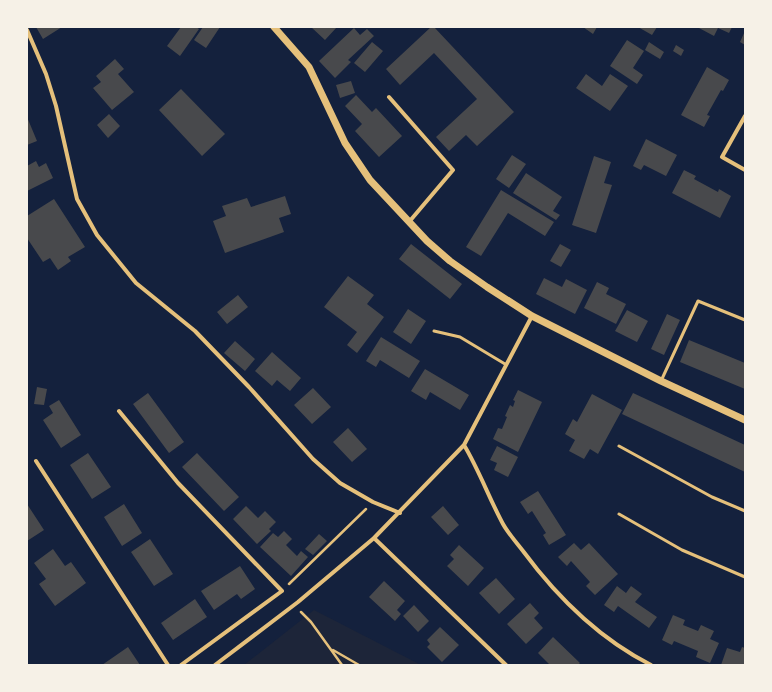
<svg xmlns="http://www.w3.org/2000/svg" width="772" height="692" font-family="'DM Sans',sans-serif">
<rect width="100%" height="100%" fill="#14213d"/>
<!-- green -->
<path fill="#1d2539" d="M314,610L421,665H244Z"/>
<!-- building -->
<path fill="#48494c" d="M36,27H62L43,39Z
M181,27H196L199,29L180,56L167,46Z
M203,27H220L206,48L194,40Z
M311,27H337L325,40Z
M431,27H434L514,112L477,146L466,135L449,151L436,137L477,99L434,53L400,85L386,69Z
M583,27H597L593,34Z
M638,27H657L652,35Z
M699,27H732L729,33L718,28L714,36L699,28Z
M354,28L360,35L367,29L374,36L348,60L351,62L335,78L319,61Z
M745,31V45L740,42Z
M627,40L644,51L633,68L643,75L637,84L610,66Z
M372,42L383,51L365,72L354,63Z
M649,42L664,52L660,59L645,50Z
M676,45L684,50L681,56L673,51Z
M115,59L124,69L118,74L134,92L112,110L93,88L101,82L96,76Z
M707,67L729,80L723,91L721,90L707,115L710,116L704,127L681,115Z
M586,74L602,86L610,74L628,86L610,111L576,88Z
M351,81L355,93L340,98L336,85Z
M181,89L225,134L202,156L159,110Z
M356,95L372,112L376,108L402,136L379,157L355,131L362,124L345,106Z
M109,114L120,126L108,138L97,125Z
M27,117L37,141L27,145Z
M646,139L677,155L666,176L644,165L641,170L633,166Z
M512,155L526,164L509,188L496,179Z
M594,156L611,162L604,183L612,185L596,233L572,225Z
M36,161L39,167L46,163L53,178L27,191V166Z
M684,170L696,176L694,179L718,192L719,189L731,196L720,218L672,193Z
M526,173L562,197L553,211L560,215L556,220L513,193Z
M501,190L554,222L545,236L508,213L481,256L466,247Z
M285,196L291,214L279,218L284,232L225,253L213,221L226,216L222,206L247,198L251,207Z
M54,199L85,247L68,257L71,261L58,270L50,258L43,262L27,238V216Z
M411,244L462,284L450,299L399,259Z
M560,244L571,250L561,267L550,261Z
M348,276L374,295L367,304L384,317L357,353L347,345L357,332L324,307Z
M544,278L562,287L566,279L587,290L575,314L536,294Z
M597,282L609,288L606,294L626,304L616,324L584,308Z
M238,295L248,307L227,324L217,312Z
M408,309L426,321L411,344L393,332Z
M627,310L648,321L637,342L615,331Z
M667,314L680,320L664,355L651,349Z
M381,337L420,361L409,378L380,360L376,367L366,361Z
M689,340L745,363V389L680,362Z
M235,341L255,359L245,371L224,353Z
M272,352L301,378L290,391L277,380L272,386L255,371Z
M425,369L469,395L460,410L430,392L426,400L411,391Z
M37,387L47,389L44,405L34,404Z
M313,388L331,407L312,424L294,405Z
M518,390L542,402L518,452L493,439L498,428L502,429L507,417L505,416L510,405L513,407L515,401L513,400Z
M148,393L184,442L169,453L133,404Z
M633,393L745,445V472L622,414Z
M592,394L622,410L598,454L590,449L584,459L569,451L575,440L565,434L573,419L577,422Z
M59,400L81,435L61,448L43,420L53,413L49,406Z
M348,428L367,449L352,462L333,442Z
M497,446L518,457L508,477L494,470L497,463L490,460Z
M88,453L111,487L92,499L70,465Z
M197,453L239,497L224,511L182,467Z
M538,491L566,535L549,545L543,535L546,533L532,511L528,514L520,502Z
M27,504L44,530L27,541Z
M124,504L142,533L122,546L104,517Z
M246,506L258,518L265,511L276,522L269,529L271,531L257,544L233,519Z
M443,506L459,525L448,535L431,517Z
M284,531L292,539L286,545L297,556L301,551L308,557L291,576L260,547L273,533L278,537Z
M319,534L327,541L313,555L305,549Z
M150,539L173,574L154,586L131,552Z
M574,543L581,550L589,543L618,574L595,595L586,586L590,582L571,561L567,566L558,557Z
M459,545L484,568L468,586L447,566L454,559L450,555Z
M53,549L65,566L71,562L86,583L55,606L39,584L46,579L34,563Z
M240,566L255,589L241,599L237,594L214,610L201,591Z
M496,578L515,599L499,614L479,593Z
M384,581L405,601L397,610L401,614L395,621L369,597Z
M617,586L626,593L631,586L642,594L635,602L657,617L649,628L618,606L614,612L604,605Z
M195,599L207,617L173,640L161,623Z
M530,603L539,613L534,618L543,628L526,644L507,624Z
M414,605L429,621L418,632L403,616Z
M673,615L685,620L683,625L698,631L701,625L714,631L710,639L719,643L710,663L696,657L698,651L674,641L672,645L662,640Z
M440,627L459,645L442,662L427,647L430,644L427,640Z
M553,637L580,663L578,665H550L538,653Z
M128,647L140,665H102Z
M742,647L745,648V665H721L727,648L740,652Z"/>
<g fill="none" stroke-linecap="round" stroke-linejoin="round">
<!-- path -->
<path stroke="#e5c07b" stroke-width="2.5" d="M289,584L366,509
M301,612L311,622L342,665
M333,650L359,665"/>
<!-- service -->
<path stroke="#e5c07b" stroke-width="3" d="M434,331L460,337L505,364
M661,381L698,301L745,320
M619,446L712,497L745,511
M619,514L682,550L745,577"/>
<!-- minor -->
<path stroke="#e5c07b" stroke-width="4" d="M27,30L46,74L56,106L77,199L97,235L136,283L195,331L249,387L313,459L340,483L373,502L400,513
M389,97L453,170L409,222
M745,116L722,157L745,170
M119,411L178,483L282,591L181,665
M464,445C479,470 489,498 503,524C508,533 516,542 523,551C557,597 600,639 651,665
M36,461L168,665
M374,538L506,665
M215,665L298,602L374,538L464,445L532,316"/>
<!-- tertiary -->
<path stroke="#e5c07b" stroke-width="7" d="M274,27L309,67L345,143L370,180L427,241L450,261L487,287L532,316L661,381L745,420"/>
</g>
<!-- border -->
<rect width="772" height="692" fill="none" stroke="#f6f1e7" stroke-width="56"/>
</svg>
